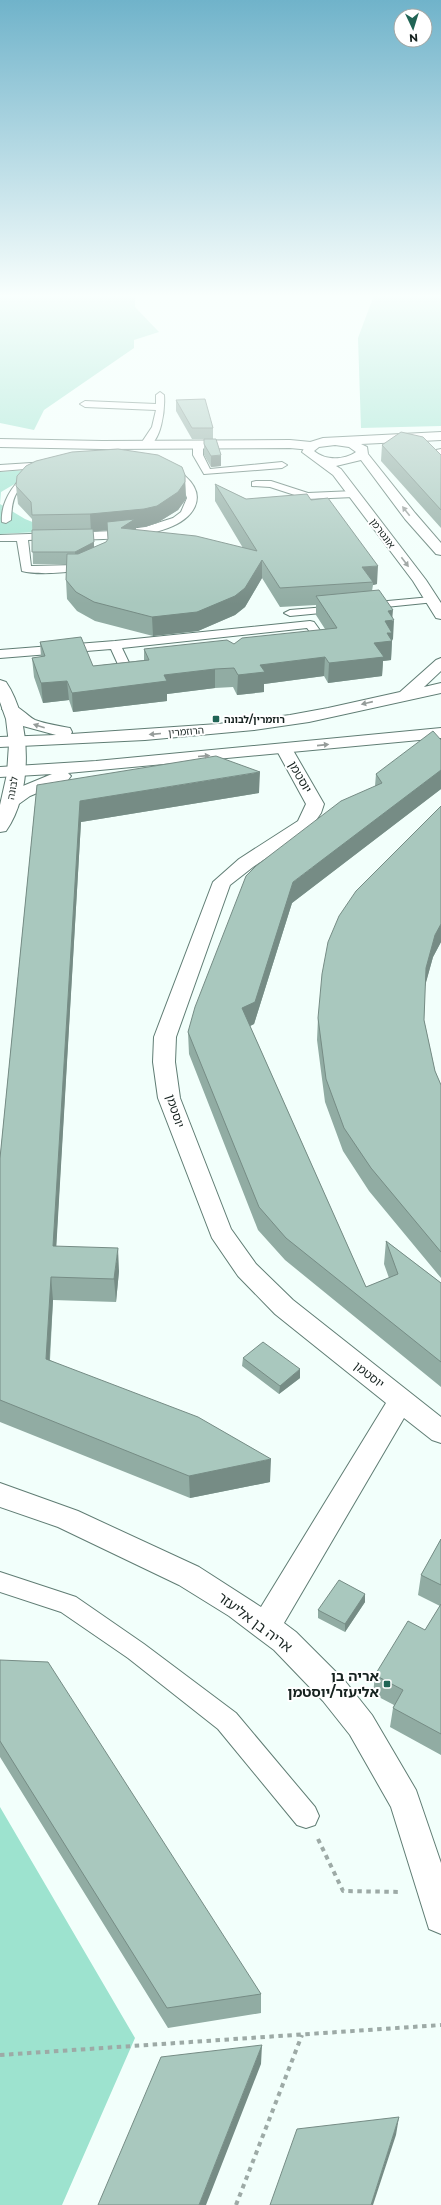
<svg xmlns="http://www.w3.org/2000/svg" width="441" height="2205" font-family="Montserrat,'Noto Sans Hebrew',sans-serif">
<rect width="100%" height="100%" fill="#f2fffb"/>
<!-- green -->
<path fill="#9de3cf" d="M0,295H135V307L159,332L134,340V348L44,410L34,430L0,423Z
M374,295H441V426L361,428L358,338Z
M40,469L1,492L0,504L25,519L55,531L0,534V472Z
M0,1807L135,2038L62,2205H0Z"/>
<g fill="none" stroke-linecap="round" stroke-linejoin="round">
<defs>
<path id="lane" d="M160,392L164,395C165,408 162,444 145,448L140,445L152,427L156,410L85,407L80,404L85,401L156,404V395Z
M198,441L203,444V455L210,469L282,462L287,465L282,468L204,474L193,455V444Z
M47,462L52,465L50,467L0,471V465Z
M167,465C174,467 180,471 185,476C209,497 193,519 168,528C129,543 69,539 28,540L31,566L76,565L89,560L93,561L94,563C85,574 36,575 22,571L17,541H0V535L115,531L145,527L173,518L181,512L187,498L182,484L162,468Z
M36,470L39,471V475C17,488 12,493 11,520L6,523L2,522C0,502 17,475 36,470Z
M256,481H271L308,493L354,491L359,494L354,497L307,499L270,487L252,486V482Z
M431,597L435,598L437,600L435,602L366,609L360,606L366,603Z
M338,606L342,607L344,609L342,611L290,616L284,613L290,610Z
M310,621L314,622L329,643L331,645L329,647H321L307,628L122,648L133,671L127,675L121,671L111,649L0,658V650L115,641Z
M0,1572L76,1597L144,1644L236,1713L315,1807L319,1816L315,1825L306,1828L297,1825L218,1729L128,1658L61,1612L0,1592Z"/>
<path id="street" d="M0,439L102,441L290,440L311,442L317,446L311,450L290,448L102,449L0,447Z
M441,449V457L436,456L434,453L436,450Z
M0,680L6,682C32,720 33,793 6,831L0,832V805L7,774L9,744L6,719L0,702Z
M284,744L290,745L324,804L321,813L310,829L253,867L230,885L176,1037L175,1062L180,1098L231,1229L256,1264L293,1300L441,1417V1443L432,1440L404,1418L284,1623L296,1632L345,1681L372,1715L416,1790L441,1863V1934L429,1929L391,1807L350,1735L323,1701L274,1650L229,1616L179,1585L58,1527L0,1507V1483L78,1511L199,1567L261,1607L386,1403L275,1314L238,1276L212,1238L158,1098L153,1062L154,1037L213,882L239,859L298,821L306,804L276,749L278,745Z"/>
<path id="secondary" d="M441,432V440L361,444L367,447L368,454L415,513L441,543V555L436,554L405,519L361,460L336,466L341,469L426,580L441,603V619L436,618L413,581L333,475L302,452L307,443L323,438ZM335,445L349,447L356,452C344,460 326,461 314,451L319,447Z
M441,658V671L424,687L441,683V693L309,722L254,730L145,740L0,747V737L56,735L23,726L2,709L4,706C18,702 24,714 35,720C46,724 59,726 70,728L72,732L71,734L218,724L290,715L328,708L400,692L436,660Z
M441,728V738L68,773L71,776L68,780L30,796L16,806H4L1,802L18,788L52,774L0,777V767L96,761Z"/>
</defs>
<!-- lane casing -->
<use href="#lane" stroke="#607d74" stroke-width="2"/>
<!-- street casing -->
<use href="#street" stroke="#607d74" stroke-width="2"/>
<!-- secondary casing -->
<use href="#secondary" stroke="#607d74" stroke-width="2"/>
<!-- path -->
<path stroke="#9daaa6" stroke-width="4" stroke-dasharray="4.5 4.5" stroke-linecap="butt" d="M318,1839L343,1891L402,1892
M0,2055L441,2025
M236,2205L302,2035"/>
<!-- lane -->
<use href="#lane" fill="#fff" fill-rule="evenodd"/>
<!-- street -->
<use href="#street" fill="#fff" fill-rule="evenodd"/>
<!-- secondary -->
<use href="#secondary" fill="#fff" fill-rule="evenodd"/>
</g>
<!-- wall -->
<path fill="#91aca3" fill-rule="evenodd" d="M176,400L213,428V439L221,466L211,467L204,455V439H192L176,411Z
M382,445L441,455V528L381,461Z
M185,475L186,499L178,510L157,523L145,527H136V530L243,548L215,501V484L246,499L311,500L377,584L373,585L372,591L392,618L393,639L392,640L391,660L383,661L382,676L328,683L324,676L264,684V692L237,695L233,687L215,688L167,694V701L73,712L69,700L43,703L34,677L32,658L41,657L40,642L93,666L144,660V649L234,644L325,629L316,615V605L280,607L262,578L245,607L235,615L198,631L153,636L95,621L77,611L67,599L66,580L67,564H33L32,519L18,504L16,486ZM107,530L108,539L106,542L94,547L93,532Z
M441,740V789L292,903L254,1024L250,1026L366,1287L389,1278L384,1264L386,1241L441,1283V1387L285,1260L258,1230L189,1054L188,1032L375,786L376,774Z
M37,785L259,793L81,822L56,1246L119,1271L116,1302L53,1300L50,1360L270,1482L190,1498L0,1422V1158Z
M441,806V942L433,957L425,985L424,1020L435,1071L441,1085V1278L369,1191L343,1151L325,1102L317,1040L318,1018Z
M243,1358L300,1378L279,1394L242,1366Z
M441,1539V1755L390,1727L393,1708L394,1705L373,1694L375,1675L425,1630L440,1606L418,1595L421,1575Z
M365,1594V1602L345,1632L318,1618V1610Z
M0,1660L261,1994V2013L168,2028L0,1757Z"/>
<!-- shaded-wall -->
<path fill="#768c85" d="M221,455V466L211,467V456Z
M185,482L186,499L178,510L157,523L145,527H136V537L107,530L91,532L90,514Z
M94,542V554L76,564L75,552Z
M262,560V578L245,607L235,615L198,631L153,636L152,617Z
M378,566L377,584L373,585V582L362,567Z
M393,610L392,621L394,620L393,639L392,640L391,660L383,661L382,676L328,683L329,663L374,643L385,621L388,611Z
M325,657L324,676L264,684V692L237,695L238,675L260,665Z
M215,669V688L167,694V701L73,712L72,693L164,675Z
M67,681L69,700L43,703L41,683Z
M441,770V789L292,903L254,1024L242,1030V1008L293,882Z
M260,772L259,793L81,822L55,1269L53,1246L80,801Z
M441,924V942L433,957L424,990L426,968L435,935Z
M118,1248L119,1271L116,1302L114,1279Z
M51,1277L53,1300L48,1381L46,1359Z
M300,1369V1378L279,1394L280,1386Z
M271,1459L270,1482L190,1498L189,1476Z
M365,1594V1602L345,1632V1624Z
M262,2045L261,2064L206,2205H199Z
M399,2117L396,2135L373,2205H371Z"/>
<!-- building -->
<path fill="#a9c8be" stroke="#768c85" d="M205,399L213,428H192L176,400Z
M401,432L423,437L441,455V510L382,445Z
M204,439H216L221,455L211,456L204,444Z
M118,449L158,455L182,467L185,475V482L178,492L157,506L144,509L90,514L32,515L31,502L16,486L17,476L26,466L36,461L72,452Z
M215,484L246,499L307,494L311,500L328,498L378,566L362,567L373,582L280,588L262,560L245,588L235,596L197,612L152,617L94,602L76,592L66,580L67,554H78L106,542L108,539L107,522L135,519L121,528L196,536L257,551Z
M93,529L94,542L75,552H32V530Z
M379,590L393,610L388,611L394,620L385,621L392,633H387L392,641L374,643L384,657L329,663L325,657L260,665L265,672L238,675L234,668L215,669L164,675L167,681L72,693L67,681L41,683L32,658L45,656L40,642L81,637L93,666L149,660L144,649L227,640L234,644L242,638L337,628L316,596Z
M433,731L441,740V770L293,882L255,1002L242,1008L366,1287L398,1274L386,1241L441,1283V1362L286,1238L259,1207L188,1032L195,1007L246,876L256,866L341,801L382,783L376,774Z
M216,756L260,772L80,801L53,1246L118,1248L114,1279L51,1277L46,1359L198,1417L271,1459L189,1476L0,1400V1158L37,785Z
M441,806V924L435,935L426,968L424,1020L435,1071L441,1085V1252L371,1168L344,1128L326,1079L318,1018L322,974L328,942L339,916L356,891Z
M263,1342L300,1369L280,1386L243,1358Z
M441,1539V1585L421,1575Z
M339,1580L365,1594L345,1624L318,1610Z
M441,1604V1734L393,1708L403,1690L375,1675L408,1621L425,1630Z
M0,1660L48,1662L261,1994L167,2008L0,1741Z
M262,2045L199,2205H98L161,2057Z
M399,2117L371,2205H270L297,2129Z"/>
<!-- one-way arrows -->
<defs><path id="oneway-solid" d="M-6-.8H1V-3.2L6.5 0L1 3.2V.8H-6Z"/></defs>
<g fill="#969c9a">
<use href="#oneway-solid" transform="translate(406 511) rotate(-128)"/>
<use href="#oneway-solid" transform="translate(405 562) rotate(53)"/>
<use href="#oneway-solid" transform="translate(367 703) rotate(167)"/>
<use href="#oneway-solid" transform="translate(39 726) rotate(-162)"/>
<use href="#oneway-solid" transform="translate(155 734) rotate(175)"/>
<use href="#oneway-solid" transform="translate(323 745) rotate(-6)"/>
<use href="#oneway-solid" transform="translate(204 756) rotate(-5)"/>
</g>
<!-- sky -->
<linearGradient id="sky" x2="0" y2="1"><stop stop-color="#70b3ca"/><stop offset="0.49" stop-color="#f9fffd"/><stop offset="1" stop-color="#f9fffd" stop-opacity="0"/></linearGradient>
<rect width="441" height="604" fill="url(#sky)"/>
<!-- markers -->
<g fill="#206455" stroke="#fff" stroke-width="1.5">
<rect x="212" y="715" width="8" height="8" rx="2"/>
<rect x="383" y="1680" width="8" height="8" rx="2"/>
</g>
<g text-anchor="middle" stroke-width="4" stroke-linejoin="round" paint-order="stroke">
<!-- far-street labels -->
<g font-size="10" fill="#16221f" stroke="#fff">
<text transform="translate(383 533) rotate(53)" y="4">אונטרמן</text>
<text transform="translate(186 731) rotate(-5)" y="4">הרוזמרין</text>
<text transform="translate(12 788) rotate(-81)" y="4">לבונה</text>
</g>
<!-- far-poi labels -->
<g font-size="10" font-weight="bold" fill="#16221f" stroke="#fff" text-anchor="start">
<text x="224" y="723">רוזמרין/לבונה</text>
</g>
<!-- street labels -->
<g font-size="12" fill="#16221f" stroke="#fff">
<text transform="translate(300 777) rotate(60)" y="4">יוסטמן</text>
<text transform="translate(175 1111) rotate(72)" y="4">יוסטמן</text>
<text transform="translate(369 1375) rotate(38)" y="4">יוסטמן</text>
</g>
<!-- near-street labels -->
<g font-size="14" fill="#16221f" stroke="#fff">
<text transform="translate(255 1622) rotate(37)" y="5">אריה בן אליעזר</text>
</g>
<!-- near-poi labels -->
<g font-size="14" font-weight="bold" fill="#16221f" stroke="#fff" text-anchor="end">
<text x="379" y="1681">אריה בן<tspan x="379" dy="16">אליעזר/יוסטמן</tspan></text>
</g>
</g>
<!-- north arrow -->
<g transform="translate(413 28) rotate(176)"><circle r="19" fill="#ffffff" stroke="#a2a7a5"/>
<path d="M0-3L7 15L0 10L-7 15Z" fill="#206455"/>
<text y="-6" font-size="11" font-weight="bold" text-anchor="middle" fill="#16221f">N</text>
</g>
</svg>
